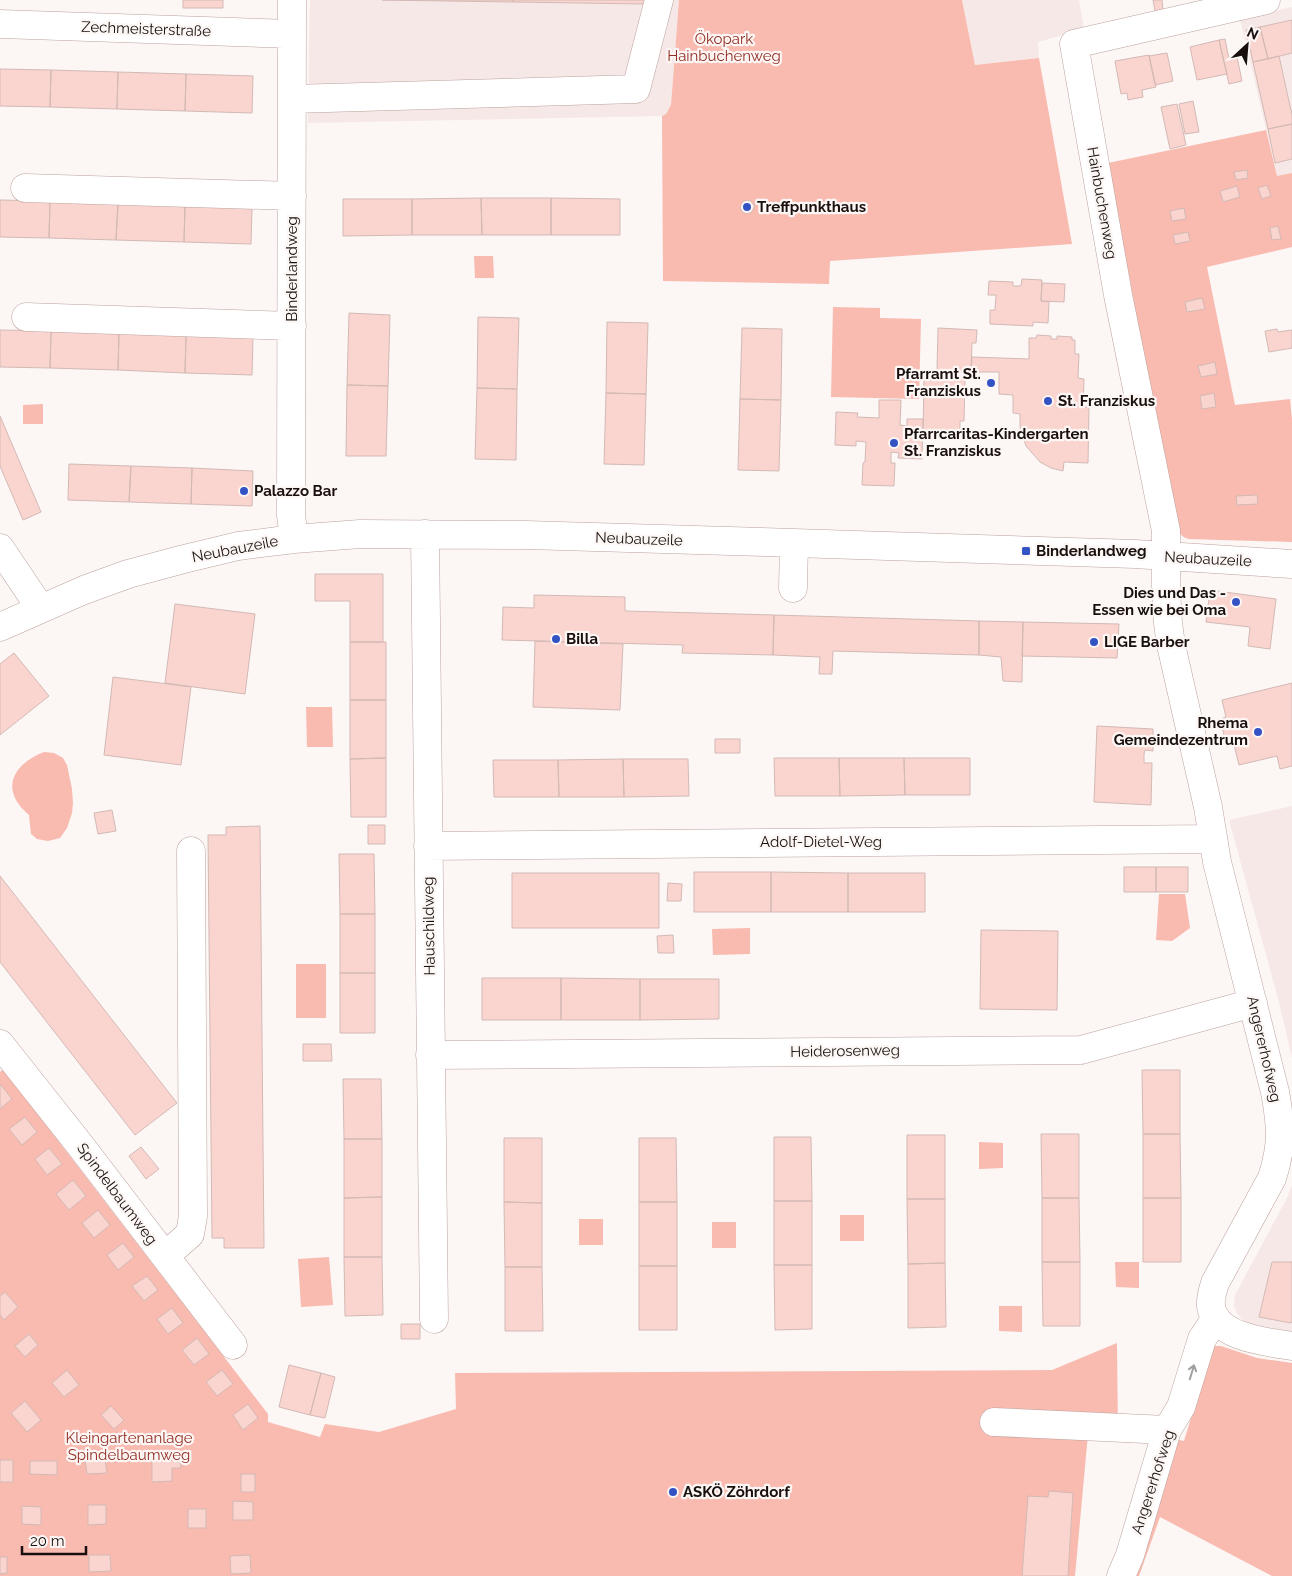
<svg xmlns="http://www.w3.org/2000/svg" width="1292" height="1576" font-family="Raleway,sans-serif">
<rect width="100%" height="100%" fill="#fcf6f5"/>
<!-- built -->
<path fill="#f6e8e6" d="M310,0H679L671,105L666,114L662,116L308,123Z
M962,0H1079L1084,29L1038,42L1039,58L975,65Z
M1292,7V173L1277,176L1240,19Z
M1292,806V1058L1279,1002L1229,820Z
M1292,1185V1332L1251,1324L1243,1320L1237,1313L1234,1305L1235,1295L1287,1198Z"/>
<!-- green -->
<path fill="#f9bab0" d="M679,0H962L975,65L1039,58L1072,244L830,261L829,284L663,281L662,116L666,114L671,105Z
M1266,130L1277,176L1292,173V247L1207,267L1235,405L1290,399L1292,419V542L1189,539C1176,536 1176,523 1173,511L1108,163Z
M474,256H493L494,278H475Z
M833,307L880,308V318L921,319L919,399L831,397Z
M43,404V424H23V405Z
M306,707H332L333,747H307Z
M44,752L54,753L63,758L67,765L72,789L73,803L72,813L67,828L60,838L48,841L37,839L31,834L29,815C0,791 11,765 44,752Z
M1159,894H1185L1190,928L1172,941L1156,940Z
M750,928V954L713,955L712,929Z
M296,964H326V1018H296Z
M3,1069L268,1414V1422L320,1437L325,1424L379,1432L456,1409L455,1373L1052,1370L1117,1343L1118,1436L1088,1434L1075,1576H0V1072Z
M979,1142L1003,1143V1168L979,1169Z
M840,1215H864V1241H840Z
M579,1219H603V1245H579Z
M712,1222H736V1248H712Z
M329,1257L333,1305L301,1307L298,1259Z
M1115,1262H1139V1288L1116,1287Z
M999,1306H1022V1332L999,1331Z
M1213,1346H1221L1257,1358L1292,1363V1576H1272L1160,1517L1139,1576H1132L1175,1439L1184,1441Z"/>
<!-- building -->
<path fill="#fad5cf" stroke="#d3b9b5" d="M183,0H223V8H183Z
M382,0H513V2Z
M513,0H647V4L513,2Z
M1153,0H1162L1163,10L1155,11Z
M1292,20V53L1268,59L1260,27Z
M1260,27L1268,59L1253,62L1246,30Z
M1225,39L1229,59L1237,57L1242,81L1229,84L1219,40Z
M1219,40L1227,74L1197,80L1190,47Z
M1167,53L1173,81L1155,85L1149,56Z
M1149,55L1156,87L1142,90L1143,97L1128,100L1127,93L1121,94L1115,61Z
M1279,56L1292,115V124L1268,129L1253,62Z
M0,69L51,70L50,107L0,106Z
M51,70L118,72L117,109L50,107Z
M118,72L186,74L185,111L117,109Z
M186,74L253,76L252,113L185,111Z
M1193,101L1199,132L1185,134L1179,104Z
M1177,104L1186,145L1170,149L1161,107Z
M1292,124V159L1275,163L1268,129Z
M1247,170L1248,178L1236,180L1234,172Z
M1267,185L1271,196L1262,199L1258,188Z
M1237,186L1240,197L1223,202L1220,191Z
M481,198L482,235H412V199Z
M481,198H551V235H482Z
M551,198L620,199V235H551Z
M343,199H412V235L343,236Z
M0,200L50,201L49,238L0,237Z
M750,200L755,206L751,213H743L740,208L743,201Z
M50,201L118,203L116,240L49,238Z
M118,203L185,205L184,242L116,240Z
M185,205L252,207L251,244L184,242Z
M1184,208L1186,219L1172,221L1170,211Z
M1278,226L1281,239L1272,240L1270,228Z
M1188,232L1190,241L1175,244L1173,235Z
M1022,279L1042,280L1041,301L1049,302L1048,323L1033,322V326L990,324V310H995L996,295H988L989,281L1013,282V286H1021Z
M1042,283L1065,284L1064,302L1041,301Z
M1202,298L1205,309L1187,312L1185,302Z
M349,313L390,315L388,386L347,385Z
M478,317L519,318L517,389L477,388Z
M607,322L648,323L646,394L606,393Z
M742,328L782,329L781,400L740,399Z
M938,328L977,330L976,343H972L971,372L937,371Z
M1277,329L1278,332L1292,330V348L1269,352L1265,331Z
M0,330L51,331L50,368L0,367Z
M51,331L119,333L118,370L50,368Z
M119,333L186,335L185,373L118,370Z
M186,335L253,337L252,375L185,373Z
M1037,335L1051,336V339H1057V336L1072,337V340H1075V354H1079L1078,378L1084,379L1083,407H1089L1088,463L1064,462L1063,471L1051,468L1040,462L1026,446L1020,427V414L1013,413V395L999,394V372H971L972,357L1029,359V338H1036Z
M1215,362L1217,374L1201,377L1198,366Z
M924,377L965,378L964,421H960V435L923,434Z
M347,385L388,386L386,456H346Z
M477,388L517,389L516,460L475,459Z
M606,393L646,394L644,465L604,464Z
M1214,393L1216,407L1202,409L1200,396Z
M740,399L781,400L779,471L738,470Z
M879,400H901L900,425L907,426V419H923L922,459L898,458L899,453L891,452V463H895L894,486L862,485L863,463L865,462L866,442L856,441V446L835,445L836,412L858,413L857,417L879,418Z
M0,416L41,512L23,520L0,466Z
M69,464L131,466L129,502L68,500Z
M131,466L192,468L191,504L129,502Z
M192,468L253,471L252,506L191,504Z
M1257,495L1258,504L1237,505L1236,496Z
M315,574H383V642H350V601H315Z
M1210,590L1276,599L1270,649L1248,646L1250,627L1206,622Z
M534,595L625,597V611L774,615L773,655L682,653L683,645L502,640L503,607L534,608Z
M175,604L255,614L245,694L165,683Z
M774,615L979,621V655L833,651L832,674H819L820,657L773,655Z
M979,621L1023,622L1022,682L1003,681L1001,657L979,655Z
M1023,622L1119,624L1117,658L1022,656Z
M535,641L623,644L620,710L533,707Z
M350,642H386V700H350Z
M14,653L49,696L0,735V664Z
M113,677L191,687L181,765L104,755Z
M1292,683V766L1280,769L1277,756L1239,765L1234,745L1227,747L1220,719L1226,717L1222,700Z
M350,700H386V758L350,759Z
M1097,726L1153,729V751L1145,750L1144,754V763H1152L1151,805L1094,802Z
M715,739H740V753H715Z
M386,758V817H351L350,759Z
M774,758H839L840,796H775Z
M839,758H904L905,795L840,796Z
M904,758H970V795H905Z
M623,759L624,797H559L558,760Z
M623,759H688L689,796L624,797Z
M493,760H558L559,797H494Z
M112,810L116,831L98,834L94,813Z
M368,825H385V844H368Z
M260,826L264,1248H224V1238H212L208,835H226V827Z
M339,854H374L375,914H340Z
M1124,867H1156V892H1124Z
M1156,867H1188V892H1156Z
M694,872H771V912H694Z
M771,872L848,873V912H771Z
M512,873H659V928H512Z
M848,873H925V912H848Z
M0,876L177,1103L135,1135L0,962Z
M668,883L682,884L681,901H667Z
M340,914H375V973H340Z
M981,930L1058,931L1057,1010L980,1009Z
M673,935L674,953H658L657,936Z
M340,973H375V1033H340Z
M482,978H561V1020H482Z
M561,978L640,979V1020H561Z
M640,979H719V1019L640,1020Z
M303,1044H331L332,1061H303Z
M1142,1070H1180V1134H1143Z
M343,1079H381L382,1139H344Z
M0,1085H1L12,1099L0,1109Z
M25,1117L37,1132L22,1145L9,1129Z
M1041,1134H1079V1198H1042Z
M1143,1134H1180L1181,1198H1143Z
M907,1135H945V1199H907Z
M774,1137H811L812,1201H774Z
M504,1138H542V1203L504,1202Z
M639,1138H676L677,1202H639Z
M344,1139H382V1197L344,1198Z
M141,1147L159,1169L146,1179L129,1156Z
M49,1148L62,1164L47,1175L35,1159Z
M73,1180L86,1196L69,1210L56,1194Z
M382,1197V1257H344V1198Z
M1042,1198H1079L1080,1262H1042Z
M1143,1198H1181V1262H1143Z
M907,1199H945V1263L908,1264Z
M774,1201H812V1265H774Z
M504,1202L542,1203V1267H505Z
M639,1202H677V1266H639Z
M98,1210L110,1225L94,1238L82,1223Z
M123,1243L134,1257L118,1270L107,1255Z
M344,1257H382L383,1315L345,1316Z
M1042,1262H1080V1326H1043Z
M1272,1262H1292V1322L1291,1323L1259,1317Z
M945,1263L946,1327L908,1328V1264Z
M774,1265H812V1329L775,1330Z
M639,1266H677V1330H639Z
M505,1267H542L543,1331H505Z
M147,1276L158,1290L144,1301L132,1286Z
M5,1292L18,1307L4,1320L0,1315V1296Z
M172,1308L183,1323L168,1334L157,1319Z
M401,1324H420V1339H401Z
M29,1334L38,1345L25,1357L15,1346Z
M197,1338L209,1354L194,1365L182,1350Z
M289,1365L321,1373L310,1415L279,1407Z
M67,1370L79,1385L64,1397L52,1383Z
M222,1370L233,1384L217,1396L206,1382Z
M321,1373L335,1377L325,1418L310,1415Z
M25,1401L41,1420L27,1432L11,1413Z
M248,1404L258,1418L243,1430L233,1415Z
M111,1406L124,1420L114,1429L101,1415Z
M105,1459L107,1473L87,1474L85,1460Z
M0,1460H13V1482H0Z
M180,1460L181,1468H172V1481L152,1482V1461Z
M30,1461H57V1475L30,1474Z
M241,1474H255V1492H241Z
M1049,1491L1073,1493L1068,1576H1022L1028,1496L1048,1497Z
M233,1501L253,1502V1520H233Z
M88,1505H106V1524L88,1525Z
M22,1506L41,1507V1525L22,1524Z
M188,1509H206V1528H188Z
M89,1555H110L111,1571L89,1572Z
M250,1555L251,1573L231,1574L230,1556Z
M0,1557H7V1573L0,1574Z"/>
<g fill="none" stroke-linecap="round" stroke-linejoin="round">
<defs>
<path id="minor" d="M292,0L291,515L294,539
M1266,0L1074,44L1118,295L1166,531V590L1168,623L1171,645L1208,807L1217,862L1275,1092C1281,1125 1283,1145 1272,1178L1215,1283C1213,1290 1210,1298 1211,1306C1215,1338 1268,1342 1292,1346
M0,24L292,34
M292,99L636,89L659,0
M25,188L292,196
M26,317L292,326
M425,534L434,1319
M0,548L41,609
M793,588L794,543
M0,627L84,590L128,574L184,559L238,546L294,539L360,534L526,535L794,543L1135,554L1292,564
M428,846L1213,839
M0,1044L80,1145L233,1345
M430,1055L1081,1050L1253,1003
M165,1256L190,1234L193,1216L191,851
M994,1422L1167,1430
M1121,1576L1130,1555L1167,1430L1181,1407L1202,1339L1216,1318"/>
</defs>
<!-- minor casing -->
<use href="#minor" stroke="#bca29e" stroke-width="29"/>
<!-- minor -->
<use href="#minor" stroke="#fff" stroke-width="28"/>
</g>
<!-- one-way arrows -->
<defs><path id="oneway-shaft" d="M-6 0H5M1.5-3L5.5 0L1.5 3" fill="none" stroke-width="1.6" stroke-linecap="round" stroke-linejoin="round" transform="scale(1.25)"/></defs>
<use stroke="#a39f9f" href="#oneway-shaft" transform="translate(1192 1372) rotate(-73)"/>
<!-- markers -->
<g fill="#3353c4" stroke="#fcf6f5" stroke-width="2">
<circle cx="747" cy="207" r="5"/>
<circle cx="991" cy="383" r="5"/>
<circle cx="1048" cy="401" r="5"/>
<circle cx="894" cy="443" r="5"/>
<circle cx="244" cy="491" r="5"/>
<rect x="1021" y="546" width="10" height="10" rx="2.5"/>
<circle cx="1236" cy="602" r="5"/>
<circle cx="556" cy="639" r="5"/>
<circle cx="1094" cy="642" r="5"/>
<circle cx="1258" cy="732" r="5"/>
<circle cx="673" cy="1492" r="5"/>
</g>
<g text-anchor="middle" stroke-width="4.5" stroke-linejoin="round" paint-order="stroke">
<!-- street labels -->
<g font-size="15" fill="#19100e" stroke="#fcf6f5">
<text transform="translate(146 29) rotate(2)" y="5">Zechmeisterstraße</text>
<text transform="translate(1102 203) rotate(80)" y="5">Hainbuchenweg</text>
<text transform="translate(292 269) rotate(-90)" y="5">Binderlandweg</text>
<text transform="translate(639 539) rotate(2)" y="5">Neubauzeile</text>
<text transform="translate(235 549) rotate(-11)" y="5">Neubauzeile</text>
<text transform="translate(1208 559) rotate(3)" y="5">Neubauzeile</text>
<text x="821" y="847">Adolf-Dietel-Weg</text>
<text transform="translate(429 926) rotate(-91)" y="5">Hauschildweg</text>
<text transform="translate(1264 1049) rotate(77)" y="5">Angererhofweg</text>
<text transform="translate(845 1051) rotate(-1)" y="5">Heiderosenweg</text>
<text transform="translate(117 1194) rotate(53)" y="5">Spindelbaumweg</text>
<text transform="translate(1153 1482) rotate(-72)" y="5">Angererhofweg</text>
</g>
<!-- park labels -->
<g font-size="15" fill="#922e23" stroke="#fcf6f5">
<text x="724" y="44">Ökopark<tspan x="724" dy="17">Hainbuchenweg</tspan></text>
<text x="129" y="1443">Kleingartenanlage<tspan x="129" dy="17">Spindelbaumweg</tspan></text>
</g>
<!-- poi labels -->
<g font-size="15" font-weight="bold" fill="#19100e" stroke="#fcf6f5" text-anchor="start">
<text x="757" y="212">Treffpunkthaus</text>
<text x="981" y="379" text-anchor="end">Pfarramt St.<tspan x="981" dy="17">Franziskus</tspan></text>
<text x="1058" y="406">St. Franziskus</text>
<text x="904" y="439">Pfarrcaritas-Kindergarten<tspan x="904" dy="17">St. Franziskus</tspan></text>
<text x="254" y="496">Palazzo Bar</text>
<text x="1036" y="556">Binderlandweg</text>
<text x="1226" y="598" text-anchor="end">Dies und Das -<tspan x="1226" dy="17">Essen wie bei Oma</tspan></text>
<text x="566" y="644">Billa</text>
<text x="1104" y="647">LIGE Barber</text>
<text x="1248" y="728" text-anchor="end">Rhema<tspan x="1248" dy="17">Gemeindezentrum</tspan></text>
<text x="683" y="1497">ASKÖ Zöhrdorf</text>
</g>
</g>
<!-- north arrow -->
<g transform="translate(1247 45) rotate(26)" stroke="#fcf6f5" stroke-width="4" paint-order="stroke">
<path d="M0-4L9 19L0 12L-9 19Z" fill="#19100e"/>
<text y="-8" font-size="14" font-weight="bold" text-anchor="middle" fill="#19100e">N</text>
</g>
<!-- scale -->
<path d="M22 1546v8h64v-8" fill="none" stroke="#19100e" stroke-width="2.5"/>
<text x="30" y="1546" font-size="15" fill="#19100e" stroke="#fcf6f5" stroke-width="4" paint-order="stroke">20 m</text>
</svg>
